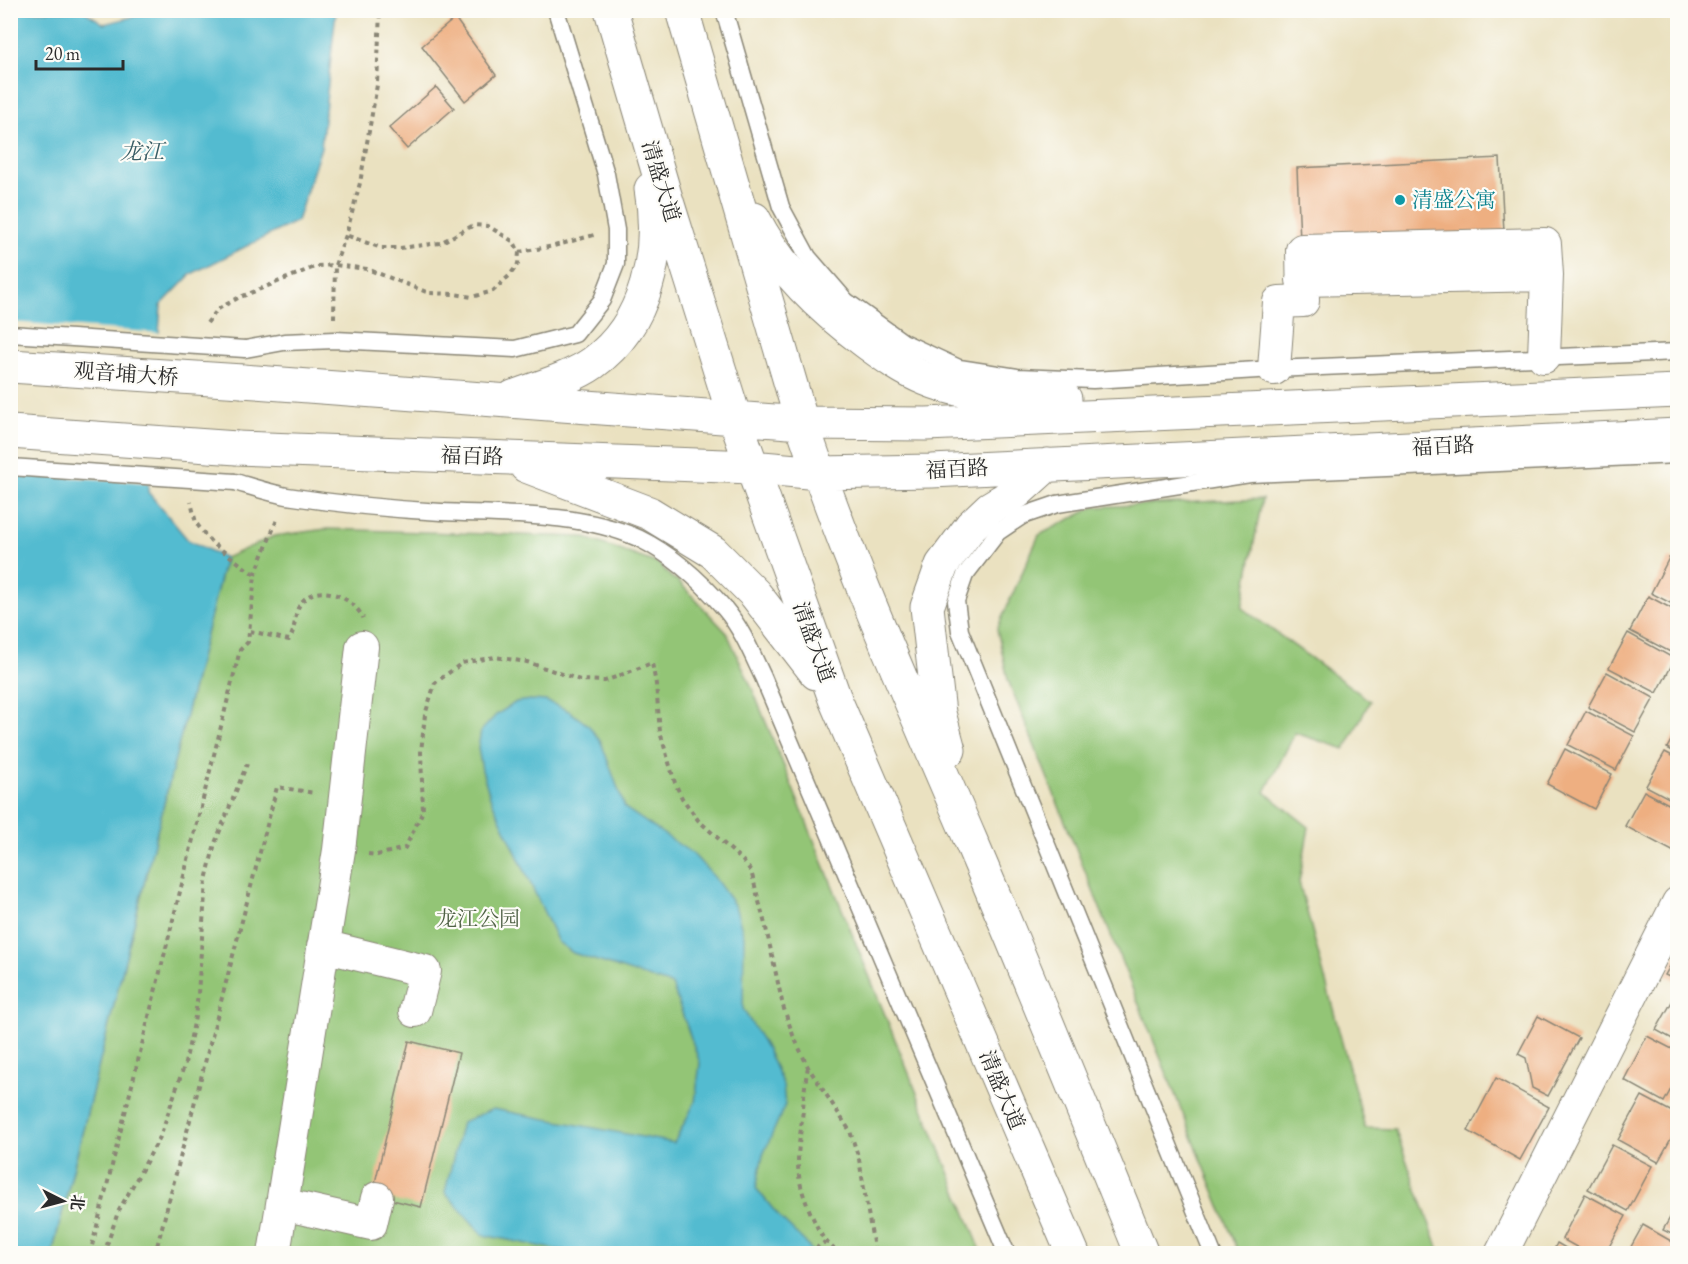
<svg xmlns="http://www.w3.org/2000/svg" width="1688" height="1264" font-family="'EB Garamond','Noto Serif SC',serif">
<rect width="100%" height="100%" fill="#fdfcf7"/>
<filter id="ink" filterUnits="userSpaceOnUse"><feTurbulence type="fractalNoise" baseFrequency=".0167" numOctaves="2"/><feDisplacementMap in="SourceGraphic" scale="12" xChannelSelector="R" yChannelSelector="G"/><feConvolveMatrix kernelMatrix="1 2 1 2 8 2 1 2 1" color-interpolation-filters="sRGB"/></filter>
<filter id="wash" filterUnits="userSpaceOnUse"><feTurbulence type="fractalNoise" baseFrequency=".008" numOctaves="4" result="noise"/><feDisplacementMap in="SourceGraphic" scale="24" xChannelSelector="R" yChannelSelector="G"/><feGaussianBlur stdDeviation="1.35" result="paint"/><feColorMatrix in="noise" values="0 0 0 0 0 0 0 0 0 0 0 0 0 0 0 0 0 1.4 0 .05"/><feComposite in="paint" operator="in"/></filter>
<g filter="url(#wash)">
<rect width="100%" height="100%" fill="#eae1c0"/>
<!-- green -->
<path fill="#93c576" stroke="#5f7850" stroke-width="1.5" d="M1262,499L1242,608L1370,701L1345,749L1295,733L1265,792L1309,827L1299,882L1365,1128L1395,1129L1440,1253H1239L1008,680L997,629L1039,535L1094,507Z
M326,529L583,537L659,564L672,578L677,580L727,633L752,688L982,1253L52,1254L225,558L274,536Z"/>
<!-- water -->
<path fill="#53bbd0" stroke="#3f737e" stroke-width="1.5" d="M160,10L336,11L321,147L297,221L191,274L161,305L148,492L188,540L225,558L52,1254L10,1253V11H84L104,24Z
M531,700L546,701L569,711L589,726L601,742L625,808L693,854L714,877L735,906L744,936L743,1009L767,1049L783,1085L785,1105L763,1155L756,1188L781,1219L805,1242L813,1253H573L483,1235L445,1192L462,1122L493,1109L674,1143L695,1102L700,1063L672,985L573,953L558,942L490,797L482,770L478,748L481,731L496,715L516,702Z"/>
<!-- pier -->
<path fill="#eae1c0" d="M11,322L162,333L152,483L10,473Z"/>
<g id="blocks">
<!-- building -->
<path fill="#eeaf81" d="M455,18L496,75L465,101L422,46Z
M436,87L454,108L407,149L389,128Z
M1500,158L1504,232L1300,242L1297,168Z
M1669,558L1678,563V607L1651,593Z
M1648,596L1678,612V656L1630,631Z
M1628,633L1675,659L1657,693L1609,668Z
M1607,672L1654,698L1635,732L1588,707Z
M1586,711L1634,736L1616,770L1568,745Z
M1678,728V754L1667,748Z
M1565,749L1612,774L1594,809L1547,784Z
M1665,752L1678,759V803L1646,786Z
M1644,791L1678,809V854L1625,826Z
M1678,952V981L1665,975Z
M1678,991V1042L1656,1030Z
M1538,1016L1579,1038L1548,1096L1532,1088L1526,1058L1518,1054Z
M1647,1036L1678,1052V1076L1664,1102L1624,1080Z
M409,1041L459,1053L421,1207L372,1195Z
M1496,1078L1549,1107L1520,1160L1468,1131Z
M1642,1096L1678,1115V1126L1658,1162L1618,1140Z
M1612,1145L1652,1166L1628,1211L1588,1189Z
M1585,1194L1626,1216L1605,1254H1589L1562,1239Z
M1678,1204V1237L1663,1230Z
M1643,1225L1678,1245L1677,1254H1627Z
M1557,1243L1576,1254H1552Z"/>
</g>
</g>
<g filter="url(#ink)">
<use href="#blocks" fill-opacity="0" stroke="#8a8676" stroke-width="1.5"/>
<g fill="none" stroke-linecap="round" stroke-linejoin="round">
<defs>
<path id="service" d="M724,10L781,207L808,257L846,301L903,342L959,368L1017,377L1093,380L1274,369L1678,352
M245,349L284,342L335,340L515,349L575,334L602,300L616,264V230L606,174L556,10
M235,482C252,487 270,493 287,496C338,504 390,509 441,512C503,515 580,512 638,538C671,554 702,582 725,609C742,629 752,654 763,677L1007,1254
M1213,1254L960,631L956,601L965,575L998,532L1022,516L1057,504L1250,474L1678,455"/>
<path id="minor" d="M1302,280L1547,275
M1274,369L1279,302L1303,301L1302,250L1545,244L1547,275L1544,357
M323,946L425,971L415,1011
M282,1204L371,1224L377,1198
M274,1254L339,850L362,647
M1501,1254L1678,903"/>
<path id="primary" d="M611,10L665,195L734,416L835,699L1073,1254
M682,10L802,423C849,565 911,701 970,839C1029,977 1085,1115 1142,1254
M754,219C781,271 821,309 867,343C886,357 904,370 926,379C966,396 1022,399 1065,399
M242,381L802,423L926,424L1678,391
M513,397C537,388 572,378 593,363C647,324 662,252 651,189
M237,448L752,467L819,473L932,471L1678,435
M526,466L649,513L713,552L755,594L816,673
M949,750L939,713L927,607L942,565L971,526L990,508L1017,492L1047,465"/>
</defs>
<!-- service casing -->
<use href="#service" stroke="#8a8676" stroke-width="19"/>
<!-- minor casing -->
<use href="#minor" stroke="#8a8676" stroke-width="34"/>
<!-- primary casing -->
<use href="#primary" stroke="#8a8676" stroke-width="35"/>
<!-- path -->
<path stroke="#8a8676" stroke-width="4" stroke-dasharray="4.5 4.5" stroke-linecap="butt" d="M519,252L554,246L594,235
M334,318L335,265L367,269L429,293L455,294L472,297L493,291L510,275L518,264L519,252L514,242L488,226L474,225L440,243L400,248H381L346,235
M207,323L218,309L238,298L317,266L335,265L346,235L360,183L377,85L380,10
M255,575L278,517
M250,631L289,640C295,631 294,619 298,608C312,579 352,595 363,618
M368,854L377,855L405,848L423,811L421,752L425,715L435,683L462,663L495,657L527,662L580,680L605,681L652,663L656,684L660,732L675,783L682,798L698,820L743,861L751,871L766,928L783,1006L793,1035L808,1067L850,1131L859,1159L875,1254
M808,1067C805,1082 804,1095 803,1109C799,1154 791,1169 811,1214C821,1234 821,1240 841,1254
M90,1254L240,650L248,642L255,575L211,542L196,523L191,502
M104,1254L118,1212L160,1137L185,1063L194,1023L198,994L206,880L215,843L247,764
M155,1254L277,787L315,793
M808,1254L825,1242"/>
<!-- service -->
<use href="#service" stroke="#fff" stroke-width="16"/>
<!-- minor -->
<use href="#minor" stroke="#fff" stroke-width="32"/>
<!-- primary -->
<use href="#primary" stroke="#fff" stroke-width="33"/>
<defs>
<path id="service-bridge" d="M10,334L245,349
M10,467L235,482"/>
<path id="primary-bridge" d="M10,366L242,381
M10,432L237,448"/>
</defs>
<!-- service-bridge casing -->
<use href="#service-bridge" stroke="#8a8676" stroke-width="19" stroke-linecap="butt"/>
<!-- primary-bridge casing -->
<use href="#primary-bridge" stroke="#8a8676" stroke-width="35" stroke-linecap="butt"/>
<!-- service-bridge -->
<use href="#service-bridge" stroke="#fff" stroke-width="16"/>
<!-- primary-bridge -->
<use href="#primary-bridge" stroke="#fff" stroke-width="33"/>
</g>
</g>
<!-- markers -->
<circle fill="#0f9aa8" stroke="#fdfcf7" stroke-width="2" cx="1400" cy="200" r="6"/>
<g text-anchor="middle" stroke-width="4.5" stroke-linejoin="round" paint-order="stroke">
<!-- street labels -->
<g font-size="21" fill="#2b2b2b" stroke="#fdfcf7">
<text transform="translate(661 181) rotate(73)" y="7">清盛大道</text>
<text transform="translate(126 374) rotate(4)" y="7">观音埔大桥</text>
<text transform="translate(1443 446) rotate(-3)" y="7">福百路</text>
<text transform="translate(472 456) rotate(2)" y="7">福百路</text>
<text transform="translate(957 469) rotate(-3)" y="7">福百路</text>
<text transform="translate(814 642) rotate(70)" y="7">清盛大道</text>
<text transform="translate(1002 1090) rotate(67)" y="7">清盛大道</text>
</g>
<!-- culture labels -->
<g font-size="21" fill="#0d838f" stroke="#fdfcf7" text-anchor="start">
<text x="1412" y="207">清盛公寓</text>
</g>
<!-- park labels -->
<g font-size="21" fill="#4f6145" stroke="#fdfcf7">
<text x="478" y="926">龙江公园</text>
</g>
<!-- water labels -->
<g font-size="22" font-style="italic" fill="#395d65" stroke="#fdfcf7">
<text x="142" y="159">龙江</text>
</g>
</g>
<!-- margin -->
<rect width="1688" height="1264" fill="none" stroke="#fdfcf7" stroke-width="36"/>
<!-- north arrow -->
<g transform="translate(63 1201) rotate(96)" stroke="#fdfcf7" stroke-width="4.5" paint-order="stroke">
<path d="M0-4.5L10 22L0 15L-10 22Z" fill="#2b2b2b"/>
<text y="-9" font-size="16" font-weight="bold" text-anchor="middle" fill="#2b2b2b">北</text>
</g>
<!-- scale -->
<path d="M36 60v9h87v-9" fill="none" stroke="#2b2b2b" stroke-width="3"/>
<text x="45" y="60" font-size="18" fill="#2b2b2b" stroke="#fdfcf7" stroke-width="4.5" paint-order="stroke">20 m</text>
</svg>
